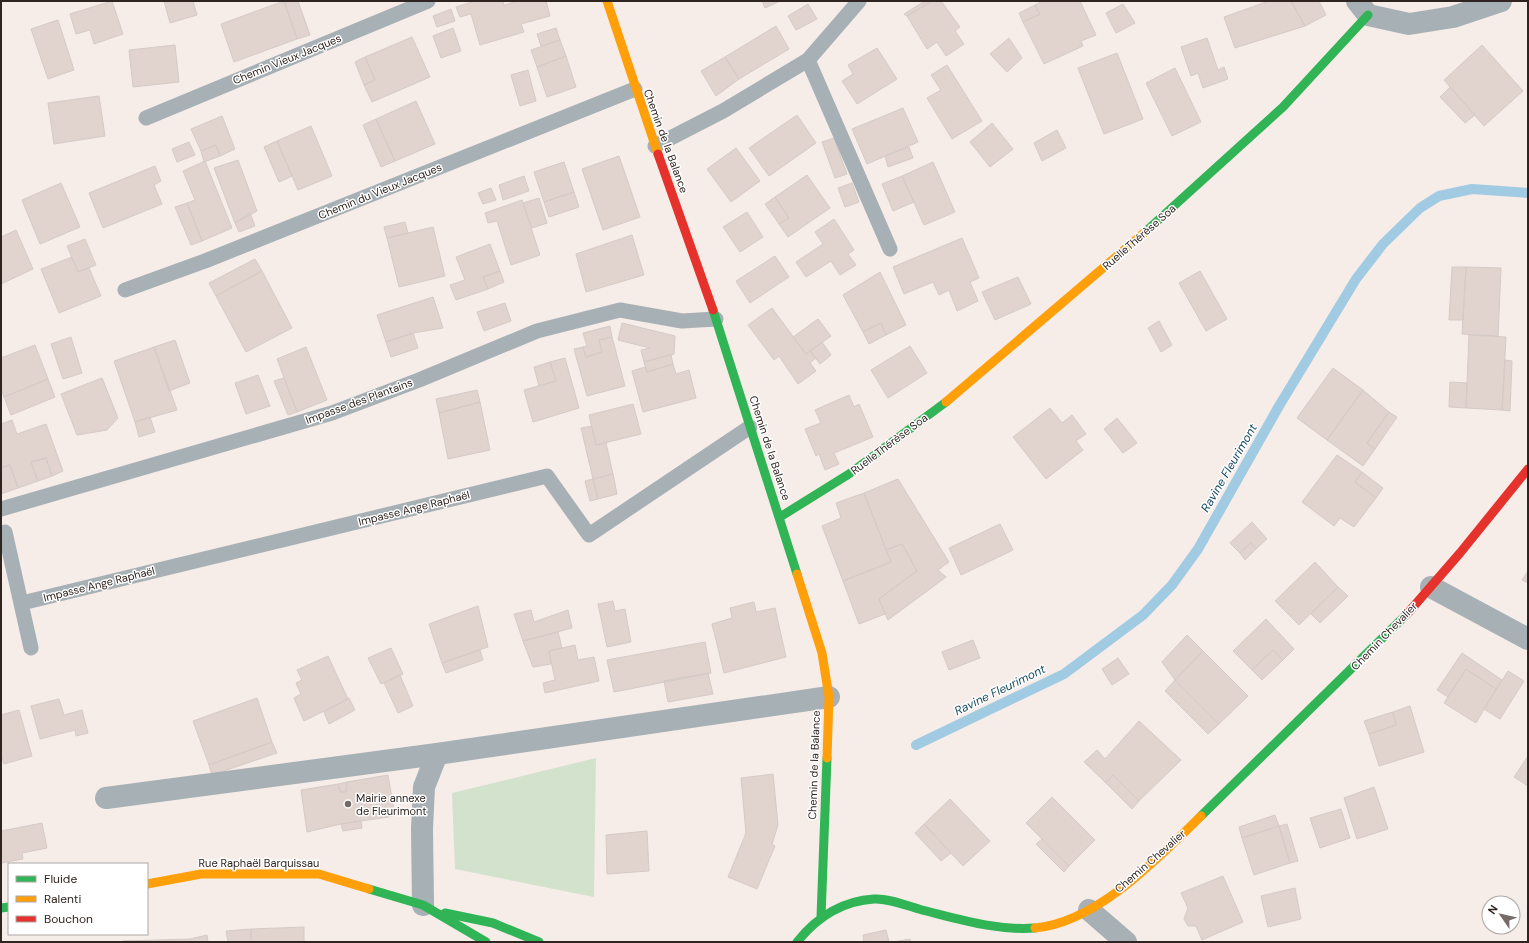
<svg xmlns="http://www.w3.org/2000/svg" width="1529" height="943" font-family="'DM Sans',sans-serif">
<rect width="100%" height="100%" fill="#f6ece8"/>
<!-- green -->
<path fill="#d3e2cc" d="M596,758L594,897L455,869L452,793Z"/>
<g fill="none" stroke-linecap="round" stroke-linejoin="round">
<!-- stream -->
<path stroke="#a1cbe2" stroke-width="10" d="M916,745L1064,674L1143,615L1172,585L1198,549L1279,406L1356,279L1383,244L1420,208L1439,196L1472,189L1528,193"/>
</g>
<!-- building -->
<path fill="#e1d3cd" stroke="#d5cbc6" d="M112,1L123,34L94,44L90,30L76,34L70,14Z
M164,1H193L197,15L170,23Z
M284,1H298L310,35L297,39Z
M284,1L297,39L234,62L221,24Z
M475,1H503L504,5L518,1H546L550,16L521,24L524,32L480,45L471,14L460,17L456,7Z
M762,1H780L765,8Z
M925,1H932L907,16L904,14Z
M932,1H941L960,27L955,31L964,44L946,56L937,42L927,49L907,16Z
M1043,1H1080L1096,35L1081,41L1083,46L1044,64L1023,22L1040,14L1035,5Z
M1269,1H1291L1305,26L1235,48L1224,17Z
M1291,1H1319L1326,15L1305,26Z
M808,4L817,19L796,30L788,16Z
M1123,4L1135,23L1116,33L1106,13Z
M1035,5L1040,14L1023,22L1019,13Z
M451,9L455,21L437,27L433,16Z
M58,20L74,70L48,79L31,29Z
M776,26L789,49L739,79L725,57Z
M453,28L461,51L441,58L433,36Z
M556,28L560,40L541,46L537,34Z
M412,37L430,77L372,102L364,85L375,80L365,57Z
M1009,38L1022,58L1007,72L990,54Z
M1207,38L1218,70L1224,67L1228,79L1203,88L1198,73L1191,76L1181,47Z
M560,40L566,56L537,67L531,50Z
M175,45L179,82L133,87L129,50Z
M1482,45L1523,91L1484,126L1444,80Z
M877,48L897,79L857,104L842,81L853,74L848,65Z
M1117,53L1143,119L1104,134L1078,68Z
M566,56L576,87L547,97L537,67Z
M365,57L375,80L364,85L355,62Z
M725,57L739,79L716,96L701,71Z
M947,65L982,121L952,139L927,98L941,90L931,75Z
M1175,68L1201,122L1172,136L1146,83Z
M528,70L536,101L520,106L511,75Z
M1450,87L1475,115L1465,123L1440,97Z
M99,96L105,136L54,144L48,103Z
M416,101L435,144L395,161L376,119Z
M903,108L918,142L867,164L852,129Z
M797,115L816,143L769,176L749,148Z
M222,116L235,149L220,156L216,145L201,151L191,129Z
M376,119L395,161L381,167L363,125Z
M992,123L1013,149L990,167L970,142Z
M311,126L332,176L298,190L277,141Z
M1057,130L1066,148L1042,161L1034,143Z
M834,138L847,174L835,178L822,142Z
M277,141L292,176L279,182L264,147Z
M189,142L195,155L177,162L172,149Z
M216,145L220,156L204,162L201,151Z
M909,147L913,158L888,167L885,156Z
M736,148L760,181L731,202L707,169Z
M619,156L640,217L603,230L582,169Z
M238,160L257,211L235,223L214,168Z
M205,161L232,228L202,241L187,203L195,200L183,171Z
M564,162L574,192L544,202L534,172Z
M933,162L955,212L924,225L902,176Z
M155,166L161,181L154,185L162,204L103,228L89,193Z
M807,175L830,208L788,237L779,224L789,218L775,197Z
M524,176L529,191L503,200L499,185Z
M902,176L914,202L893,211L882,184Z
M61,183L80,227L40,244L22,200Z
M852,183L859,202L845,207L838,188Z
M491,188L496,200L483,204L478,193Z
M574,192L579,207L549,217L544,202Z
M775,197L789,218L779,224L765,204Z
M539,198L547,223L532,228L523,203Z
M522,200L540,255L511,265L497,221L488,223L485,213Z
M187,203L202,241L191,245L175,207Z
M747,212L763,237L740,252L723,227Z
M250,213L255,226L239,232L235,223Z
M834,219L854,250L848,254L856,265L840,275L831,261L806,277L796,262L823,244L815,232Z
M405,222L408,233L387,238L384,227Z
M433,227L445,276L399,287L387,238Z
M16,230L33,269L1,284V237Z
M632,235L644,275L586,292L576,254Z
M962,238L979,278L970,282L978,301L957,311L949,290L939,295L933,282L904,294L893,267Z
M85,239L96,265L78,272L67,246Z
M490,244L500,271L483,277L488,289L456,300L450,285L465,280L456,257Z
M775,256L789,277L750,303L736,281Z
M72,257L78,272L89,268L101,296L59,313L41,269Z
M255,259L262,271L216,296L209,283Z
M1452,267H1466L1463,320H1449Z
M1466,267L1501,268L1498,336L1462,334Z
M262,271L292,328L246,352L216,296Z
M500,271L504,282L488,289L483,277Z
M1200,271L1227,319L1206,331L1179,283Z
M880,272L906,325L886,335L881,323L863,332L843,295Z
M1018,277L1031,304L995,320L982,292Z
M433,297L443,328L413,333L386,342L377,315Z
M505,303L511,321L484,331L477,312Z
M772,308L806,354L810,351L816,358L810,363L816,371L798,384L779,356L774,360L748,325Z
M818,319L831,336L806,354L793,337Z
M1159,321L1172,345L1161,352L1148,328Z
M622,323L675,336L674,354L644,362L641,350L650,348L618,340Z
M881,323L886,335L869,344L863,332Z
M610,326L612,337L599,340L602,352L586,357L583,347L587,346L583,333Z
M413,333L418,348L391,357L386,342Z
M1469,335L1506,337L1502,410L1466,408Z
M71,337L82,373L63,379L51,344Z
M612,337L625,386L587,396L574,349L583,347L586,357L602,352L599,340Z
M175,340L190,383L169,391L154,347Z
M822,342L831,355L820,364L810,351Z
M35,345L48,379L4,397L1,389V358Z
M910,346L927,373L888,398L871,370Z
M154,347L177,410L135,422L114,361Z
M306,347L327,400L297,412L277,359Z
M671,355L673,364L647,372L644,362Z
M565,358L579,408L533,422L524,390L556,381L550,362Z
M1505,360L1512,361L1510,411L1502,410Z
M550,362L556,381L539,386L534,367Z
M673,364L676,374L689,370L696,398L643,412L632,371L645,367L647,372Z
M1333,368L1363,390L1327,440L1297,418Z
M258,375L270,406L246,414L235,383Z
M102,378L118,418L107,430L77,435L61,394Z
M284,378L297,412L288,415L274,381Z
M48,379L55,397L11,415L4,397Z
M1450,382L1467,383L1466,408L1449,407Z
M477,390L480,402L439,413L436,399Z
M1363,390L1389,412L1367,443L1375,449L1363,466L1327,440Z
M849,395L854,407L859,404L873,437L834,453L839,464L825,470L819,454L816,456L805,429L821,423L815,410Z
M480,402L490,450L448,459L439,413Z
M633,404L641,434L596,445L589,415Z
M1050,408L1062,423L1072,415L1086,434L1076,441L1083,450L1046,479L1013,437Z
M1389,412L1397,417L1375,449L1367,443Z
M150,417L155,432L139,437L135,422Z
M1117,418L1137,443L1123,453L1104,429Z
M12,420L17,434L46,424L63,471L52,476L46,458L31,462L38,481L18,488L10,465L1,468V424Z
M592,426L596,445L606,443L613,474L593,479L581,428Z
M1337,455L1362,472L1355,482L1376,498L1354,527L1340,518L1334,526L1302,502Z
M46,458L52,476L38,481L31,462Z
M10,465L18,488L1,494V468Z
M1362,472L1383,488L1376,498L1355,482Z
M613,474L617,494L598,499L593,479Z
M593,479L598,499L590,501L585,481Z
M898,479L949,562L938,570L946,577L888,620L879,599L917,571L902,544L886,550L864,493Z
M864,493L891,562L843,581L822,526L841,518L836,503Z
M1252,522L1267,539L1256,549L1251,543L1240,553L1230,543Z
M1000,524L1013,550L961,575L949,548Z
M1251,543L1256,549L1245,560L1240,553Z
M902,544L917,571L879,599L885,614L859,624L843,581L891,562L886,550Z
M1315,562L1338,587L1299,625L1275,601Z
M1528,571V583L1522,580Z
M1338,587L1348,596L1320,623L1311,614Z
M613,601L615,611L625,609L631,642L607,647L598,604Z
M754,602L756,612L775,608L786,657L724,673L712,624L732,618L730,608Z
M478,606L488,647L442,663L429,624Z
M531,610L534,622L568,610L572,628L523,641L514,614Z
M1266,619L1294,649L1283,660L1273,650L1252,670L1233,651Z
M558,632L562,648L549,651L551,664L533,667L523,641Z
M1187,635L1203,651L1175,680L1162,662Z
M973,640L980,658L949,670L942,652Z
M705,642L711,673L614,692L607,660Z
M575,645L578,660L594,657L599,681L545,693L543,683L555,680L549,651Z
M391,648L403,674L381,684L368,658Z
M480,650L483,660L446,673L442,663Z
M1273,650L1283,660L1262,680L1252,670Z
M1203,651L1248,696L1219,724L1175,680Z
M1462,653L1502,680L1496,689L1466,669L1448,697L1437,690Z
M328,656L348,699L304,721L294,698L301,694L296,683L302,680L297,670Z
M1118,658L1129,674L1112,685L1102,669Z
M1466,669L1496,689L1476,723L1444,703Z
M1508,671L1524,681L1500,719L1484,709Z
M708,673L713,694L668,702L664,681Z
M400,675L413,706L398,713L384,683Z
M1175,680L1219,724L1208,734L1165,691Z
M257,698L272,742L209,765L193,721Z
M349,698L355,710L329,724L324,712Z
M59,699L64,715L82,710L88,733L76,736L75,730L40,739L31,706Z
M1410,706L1424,752L1379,766L1369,734L1396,725L1393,712Z
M19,710L32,756L4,764L1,754V715Z
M1393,712L1396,725L1369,734L1364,721Z
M1139,721L1181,760L1139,801L1113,775L1106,783L1084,762L1097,750L1105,759Z
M272,742L277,753L212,775L209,765Z
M1528,756V786L1514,777Z
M773,774L778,825L772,844L775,846L757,889L728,877L746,833L741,778Z
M388,775L395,816L341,824L307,832L301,790L338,784L340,792H346L347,782Z
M1113,775L1139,801L1132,809L1106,783Z
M347,782L346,792H340L338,784Z
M1374,787L1388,829L1357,839L1344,798Z
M1052,797L1095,840L1069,866L1026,823Z
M950,799L990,841L963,866L924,824Z
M1341,809L1350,838L1320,848L1310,818Z
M1275,815L1279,826L1242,838L1239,827Z
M361,821L362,828L343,831L341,824Z
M42,823L47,848L22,853L23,859L1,863V831Z
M924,824L951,853L941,861L915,833Z
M1287,824L1298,861L1290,863L1279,826Z
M1279,826L1290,863L1254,875L1242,838Z
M647,831L649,871L607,874L606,835Z
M1042,839L1069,866L1064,872L1036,844Z
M1223,876L1243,922L1202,940L1196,926H1188L1184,919L1188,908L1181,893Z
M1295,888L1301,919L1268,927L1261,896Z
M304,927V942H251V929Z
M251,929V942H228L226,931Z
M886,930L889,942H864L863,935Z
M207,935L208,942H190V939Z
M190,939V942L123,941Z
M910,939L911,942H893Z"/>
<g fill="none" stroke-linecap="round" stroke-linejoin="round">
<!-- lane -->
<path stroke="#a6b0b5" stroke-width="15" d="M808,60L890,249
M146,118L428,1
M655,146L723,111L808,60L859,1
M125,290L205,261L635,89
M1,509L332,413L419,380L537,331L620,310L682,321L716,319
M5,532L31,648
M22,603L547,476L589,535L750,427"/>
<!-- street -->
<path stroke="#a6b0b5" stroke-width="22" d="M1357,1L1368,15L1409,24L1453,17L1501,1
M1431,587L1528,639
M106,798L437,754L829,697
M423,905L422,829L424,787L437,754
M1089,910L1126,942"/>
<!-- fast -->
<path stroke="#30b455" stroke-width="9" d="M1144,233L1283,107L1368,15
M713,310L797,574
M780,517L849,474L946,402
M1201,816L1407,614
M369,889L423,905L486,942
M1,908L9,907
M445,913L493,923L539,942
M821,917L827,758
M797,942C817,917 841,901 874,899C889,898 907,906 922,910C959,919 997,931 1035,928"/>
<!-- slow -->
<path stroke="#ff9f0a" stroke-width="9" d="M607,1L658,154
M946,402L1144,233
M797,574L822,653L829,697L827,758
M147,884L201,874H319L369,889
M1035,928C1097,923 1159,857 1201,816"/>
<!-- jam -->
<path stroke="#e5322d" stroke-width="9" d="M658,154L713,310
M1407,614L1460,553L1528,469"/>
</g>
<!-- markers -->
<circle fill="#756a65" stroke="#fff" stroke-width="1.5" cx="348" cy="804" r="4"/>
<g text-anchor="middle" stroke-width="3" stroke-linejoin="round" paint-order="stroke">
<!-- street labels -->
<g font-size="11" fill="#2f241f" stroke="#fff">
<text transform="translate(287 59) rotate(-22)" y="4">Chemin Vieux Jacques</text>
<text transform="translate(666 141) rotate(70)" y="4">Chemin de la Balance</text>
<text transform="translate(380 191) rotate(-22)" y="4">Chemin du Vieux Jacques</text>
<text transform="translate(1139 237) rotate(-41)" y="4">RuelleThérèse Soa</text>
<text transform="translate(359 401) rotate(-20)" y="4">Impasse des Plantains</text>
<text transform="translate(889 444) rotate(-37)" y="4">RuelleThérèse Soa</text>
<text transform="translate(770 448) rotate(72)" y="4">Chemin de la Balance</text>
<text transform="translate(414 508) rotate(-14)" y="4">Impasse Ange Raphaël</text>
<text transform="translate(99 584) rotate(-14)" y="4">Impasse Ange Raphaël</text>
<text transform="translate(1384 636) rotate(-46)" y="4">Chemin Chevalier</text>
<text transform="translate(814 765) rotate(-88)" y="4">Chemin de la Balance</text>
<text transform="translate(1150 861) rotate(-41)" y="4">Chemin Chevalier</text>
<text x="259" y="867">Rue Raphaël Barquissau</text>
</g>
<!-- poi labels -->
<g font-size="11" fill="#2f241f" stroke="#fff" text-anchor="start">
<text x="356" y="802">Mairie annexe<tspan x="356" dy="13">de Fleurimont</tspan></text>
</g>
<!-- water labels -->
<g font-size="12" font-style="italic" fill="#174b63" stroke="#fff">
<text transform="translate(1229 468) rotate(-60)" y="4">Ravine Fleurimont</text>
<text transform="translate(1000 690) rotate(-26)" y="4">Ravine Fleurimont</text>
</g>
</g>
<!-- border -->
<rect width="1529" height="943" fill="none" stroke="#2f241f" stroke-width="4"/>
<!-- legend -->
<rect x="8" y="863" width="140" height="72" fill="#ffffff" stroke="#aca7a5"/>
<rect x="16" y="876" width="20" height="6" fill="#30b455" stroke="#aca7a5"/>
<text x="44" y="883" font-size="12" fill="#2f241f">Fluide</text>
<rect x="16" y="896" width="20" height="6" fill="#ff9f0a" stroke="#aca7a5"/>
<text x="44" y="903" font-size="12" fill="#2f241f">Ralenti</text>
<rect x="16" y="916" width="20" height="6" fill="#e5322d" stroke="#aca7a5"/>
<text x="44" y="923" font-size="12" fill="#2f241f">Bouchon</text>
<!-- north arrow -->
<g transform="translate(1501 915) rotate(304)"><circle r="19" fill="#ffffff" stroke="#aca7a5"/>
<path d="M0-3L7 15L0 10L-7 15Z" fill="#756a65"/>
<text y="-6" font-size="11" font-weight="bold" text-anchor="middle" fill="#2f241f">N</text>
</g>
</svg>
